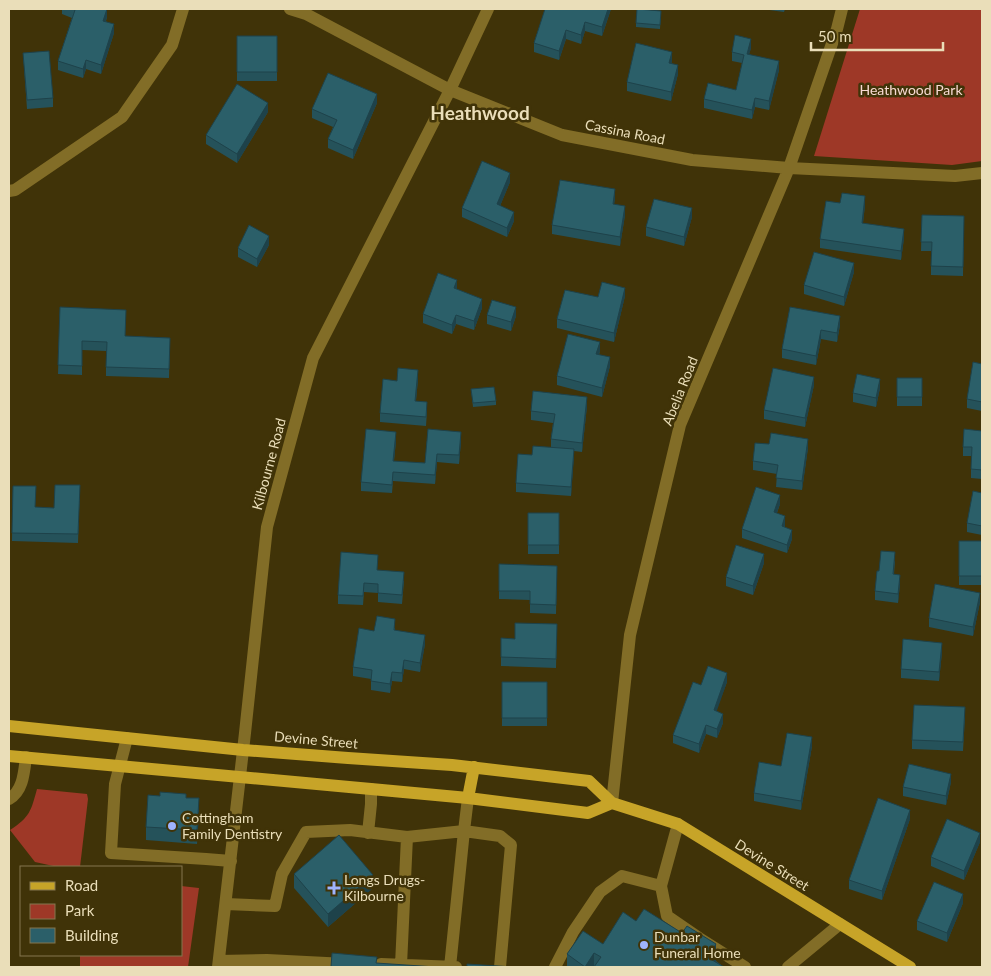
<svg xmlns="http://www.w3.org/2000/svg" width="991" height="976" font-family="Lato,sans-serif">
<rect width="100%" height="100%" fill="#403308"/>
<!-- green -->
<path fill="#9e3827" d="M860,9H982V161L952,165L814,156Z
M37,789L87,794L88,799L80,867H58L35,862L10,830C30,817 31,811 37,789Z
M181,886L199,888L188,967H80V955H181Z"/>
<g fill="none" stroke-linecap="round" stroke-linejoin="round">
<!-- minor -->
<path stroke="#826d27" stroke-width="12" d="M290,9L306,14L450,90L562,135L692,160L789,168L955,176L982,173
M9,191L15,190L122,117L172,45L183,9
M127,738L115,784L111,853L206,859L231,861
M9,799C23,791 24,773 26,757
M612,803L630,635L680,425L789,168L837,29L842,9
M678,824L661,886L667,916L699,938L745,967
M368,833L371,804V789
M226,904L275,906L282,874L306,832L350,830L407,837L464,831L500,836L511,845L500,967
M219,961L267,960L346,964
M381,964L456,967
M401,965L407,837
M218,967L245,733L267,527L313,358L450,90L488,9
M450,967L464,831L468,798
M555,967L573,932L600,892L622,876L661,886
M788,967L840,924"/>
<!-- major -->
<path stroke="#c7a428" stroke-width="12" d="M9,726L243,750L348,758L452,765L589,781L612,803L678,824L910,967
M9,756L371,789L468,798L588,813L612,803
M468,798L474,767"/>
</g>
<!-- wall -->
<path fill="#25525a" d="M62,9H107V17L106,21L114,33L101,74L86,69L83,78L58,70V61L72,18L62,14Z
M545,9H611L602,36L585,31L581,44L566,39L559,60L534,52V43Z
M762,9H785L784,12Z
M661,11L660,29L636,27V23Z
M237,36H277V81H237Z
M751,48L749,54L779,70L769,110L755,107L752,119L704,108V99L736,90L742,63L732,61V52Z
M23,53L53,98V107L27,109Z
M672,61L671,64L678,74L671,101L627,91V82Z
M377,103L353,159L328,148V139L333,127L312,118V109Z
M268,112L237,163L206,144V135Z
M510,182L500,206L514,221L507,237L462,217V208Z
M615,198L614,204L625,215L620,246L552,234V225Z
M840,203L865,205L863,223L904,238L901,260L820,248V239Z
M922,215L964,216L963,276L931,275V251H921Z
M692,217L684,246L646,236V227Z
M269,245L257,267L238,257V248Z
M854,272L844,306L804,294V285Z
M457,289L482,308L474,330L456,324L452,334L423,323V314Z
M625,296L614,342L557,328V319L598,297Z
M60,307L125,336L170,338L169,378L106,376V351L82,350V375L58,374Z
M790,307L840,325L837,342L821,339L816,365L782,358V349Z
M487,315L516,316L511,331L487,324Z
M600,351L599,355L610,366L602,397L557,385V376Z
M982,364V411L967,408V399Z
M897,378H922V406H897Z
M418,379L416,401L427,411L426,426L380,422V413L397,381Z
M814,385L805,427L764,419V410Z
M880,388L876,407L853,402V393Z
M471,389L496,401V405L473,407Z
M587,406L582,452L574,451L571,496L516,492V483L532,455L551,447V439L553,423L531,420V411Z
M428,429L461,441L459,464L437,462L435,484L393,481L392,493L361,491V482L396,441L394,461L425,463Z
M982,431V479L971,478V456H963V447Z
M769,444L808,448L802,490L776,487L777,474L753,470V461Z
M80,485L78,543L12,541L13,486L35,507L54,508Z
M982,493V535L967,532V523Z
M780,504L777,513L785,525V527L792,539L787,553L742,538V529Z
M528,513H559V554H528Z
M959,541H982V585H959Z
M895,561L894,574L900,584L898,603L875,600V591L879,571Z
M764,563L753,595L726,586V577Z
M499,564L557,566L556,614L530,613V600L499,599Z
M377,570L404,581L402,604L378,602V593L364,592L363,605L338,604V595Z
M980,602L973,636L929,627V618Z
M557,624L556,668L501,666V638L515,639Z
M395,628V630L425,644L420,672L404,669L402,682L392,681L390,693L371,690V679L353,676V667L374,631Z
M942,652L939,681L901,678V669Z
M502,682H547V726H502Z
M727,682L716,711L723,723L717,738L706,734L699,753L673,743V735L701,685Z
M965,716L963,751L912,749V740Z
M812,746L801,810L754,801V793L781,766Z
M951,782L946,805L903,796V787Z
M186,798L199,812L197,844L146,840V827Z
M910,819L882,900L849,889V880Z
M980,842L964,880L931,866V857Z
M294,874L373,888L328,927L294,888Z
M963,903L947,942L917,930V921Z
M636,921L716,961L724,967H567V954L603,944Z"/>
<!-- shaded-wall -->
<path fill="#1e424a" d="M107,9V17L103,29V21Z
M608,9H611L602,36V27Z
M585,22V31L581,44V35Z
M114,24V33L101,74V65Z
M566,30V39L559,60V51Z
M751,39V48L747,63V54Z
M672,52V61L669,72V63Z
M86,60V69L83,78V69Z
M779,61V70L769,110V101Z
M678,65V74L671,101V92Z
M377,94V103L353,159V150Z
M755,98V107L752,119V110Z
M268,103V112L237,163V154Z
M510,173V182L497,213V204Z
M615,189V198L613,213V204Z
M865,196V205L862,231V223Z
M625,206V215L620,246V237Z
M692,208V217L684,246V237Z
M514,212V221L507,237V228Z
M904,229V238L901,260V251Z
M269,236V245L257,267V259Z
M854,263V272L844,306V297Z
M457,280V289L454,297V288Z
M625,288V296L614,342V333Z
M482,299V308L474,330V321Z
M516,307V316L511,331V322Z
M456,315V324L452,334V325Z
M840,316V325L837,342V333Z
M821,330V339L816,365V356Z
M600,342V351L596,363V354Z
M610,357V366L602,397V388Z
M418,370V379L415,410V401Z
M814,377V385L805,427V418Z
M880,379V388L876,407V398Z
M587,397V406L582,452V443Z
M396,432V441L393,469V461Z
M461,432V441L459,464V455Z
M808,439V448L802,490V481Z
M574,449V457L571,496V487Z
M437,454V462L435,484V475Z
M780,495V504L774,521V512Z
M785,516V525L782,535V526Z
M792,530V539L787,553V545Z
M764,554V563L753,595V586Z
M900,575V584L898,603V594Z
M980,593V602L973,636V627Z
M425,635V644L420,672V663Z
M942,643V652L939,681V672Z
M404,660V669L402,682V673Z
M392,672V681L390,693V684Z
M727,673V682L714,719V710Z
M723,714V723L717,738V729Z
M706,725V734L699,753V744Z
M812,737V746L801,810V801Z
M951,774V782L946,805V796Z
M199,798V812L197,844V830Z
M910,810V819L882,900V891Z
M980,833V842L964,880V871Z
M373,875V888L328,927V914Z
M963,894V903L947,942V933Z
M716,944V961L712,967L707,957Z
M594,953V967H585Z"/>
<!-- building -->
<path fill="#2b5f69" stroke="#1e424a" d="M72,9H107L103,21L114,24L101,65L86,60L83,69L58,61L75,10Z
M545,9H608L602,27L585,22L581,35L566,30L559,51L534,43Z
M637,9L661,11L660,25L636,23Z
M735,35L751,39L747,54L779,61L769,101L755,98L752,110L704,99L708,83L736,90L744,55L732,52Z
M237,36H277V72H237Z
M636,43L672,52L669,63L678,65L671,92L627,82Z
M49,51L53,98L27,100L23,53Z
M328,73L377,94L353,150L328,139L337,120L312,109Z
M237,84L268,103L237,154L206,135Z
M482,161L510,173L497,204L514,212L507,228L462,208Z
M560,180L615,189L613,204L625,206L620,237L552,225Z
M842,193L865,196L862,223L904,229L901,251L820,239L826,201L840,203Z
M654,199L692,208L684,237L646,227Z
M922,215L964,216L963,267L931,266L932,242H921Z
M249,225L269,236L257,259L238,248Z
M814,252L854,263L844,297L804,285Z
M438,273L457,280L454,288L482,299L474,321L456,315L452,325L423,314Z
M602,282L625,288L614,333L557,319L565,290L598,297Z
M492,300L516,307L511,322L487,315Z
M60,307L126,310L125,336L170,338L169,369L106,367L107,342L82,341V366L58,365Z
M790,307L840,316L837,333L821,330L816,356L782,349Z
M568,334L600,342L596,354L610,357L602,388L557,376Z
M973,362L982,364V402L967,399Z
M398,368L418,370L415,401L427,402L426,417L380,413L383,379L397,381Z
M773,368L814,377L805,418L764,410Z
M857,374L880,379L876,398L853,393Z
M897,378H922V397H897Z
M494,387L496,401L473,403L471,389Z
M533,391L587,397L582,443L551,439L555,414L531,411Z
M366,429L396,432L393,461L425,463L428,429L461,432L459,455L437,454L435,475L393,472L392,485L361,482Z
M964,429L982,431V470L971,469L972,447H963Z
M771,433L808,439L802,481L776,478L778,465L753,461L755,443L769,444Z
M533,446L574,449L571,487L516,483L518,454L532,455Z
M55,485H80L78,534L12,533L13,486H36L35,507L54,508Z
M756,487L780,495L774,512L785,516L782,526L792,530L787,545L742,529Z
M973,491L982,493V526L967,523Z
M528,513H559V545H528Z
M959,541H982V576H959Z
M736,545L764,554L753,586L726,577Z
M881,551L895,552L893,574L900,575L898,594L875,591L877,571H879Z
M341,552L378,555L377,570L404,572L402,595L378,593V584L364,583L363,596L338,595Z
M499,564L557,566L556,605L530,604V591H499Z
M935,584L980,593L973,627L929,618Z
M377,616L395,619L394,630L425,635L420,663L404,660L402,673L392,672L390,684L371,681L372,670L353,667L359,628L374,631Z
M515,623L557,624L556,659L501,657V638L515,639Z
M903,639L942,643L939,672L901,669Z
M708,666L727,673L714,710L723,714L717,729L706,725L699,744L673,735L693,682L701,685Z
M502,682H547V718H502Z
M914,705L965,707L963,742L912,740Z
M787,733L812,737L801,801L754,793L759,762L781,766Z
M909,764L951,774L946,796L903,787Z
M160,792L186,794V798H199L197,830L146,827L148,795L160,796Z
M878,798L910,810L882,891L849,880Z
M947,819L980,833L964,871L931,857Z
M339,835L373,875L328,914L294,874Z
M934,882L963,894L947,933L917,921Z
M644,909L682,933L687,926L716,944L707,957L724,967H594L601,957L594,953L585,967L567,954L583,931L603,944L623,912L636,921Z
M332,953L377,957L376,963L436,967H331Z
M467,964L513,967H467Z"/>
<!-- markers -->
<g fill="#9fb3fd" stroke="#403308" stroke-width="2">
<circle cx="172" cy="826" r="5"/>
<path d="M331.5 880.5h5v5h5v5h-5v5h-5v-5h-5v-5h5z"/>
<circle cx="644" cy="945" r="5"/>
</g>
<g text-anchor="middle" stroke-width="5" stroke-linejoin="round" paint-order="stroke">
<!-- park labels -->
<g font-size="14" fill="#f8dad3" stroke="#403308">
<text x="911" y="95">Heathwood Park</text>
</g>
<!-- street labels -->
<g font-size="14" fill="#eadeb9" stroke="#403308">
<text transform="translate(625 132) rotate(11)" y="5">Cassina Road</text>
<text transform="translate(680 391) rotate(-68)" y="5">Abelia Road</text>
<text transform="translate(269 464) rotate(-75)" y="5">Kilbourne Road</text>
<text transform="translate(316 740) rotate(5)" y="5">Devine Street</text>
<text transform="translate(772 865) rotate(32)" y="5">Devine Street</text>
</g>
<!-- poi labels -->
<g font-size="14" fill="#eadeb9" stroke="#403308" text-anchor="start">
<text x="182" y="823">Cottingham<tspan x="182" dy="16">Family Dentistry</tspan></text>
<text x="344" y="885">Longs Drugs-<tspan x="344" dy="16">Kilbourne</tspan></text>
<text x="654" y="942">Dunbar<tspan x="654" dy="16">Funeral Home</tspan></text>
</g>
<!-- district labels -->
<g font-size="19" font-weight="bold" fill="#eadeb9" stroke="#403308">
<text x="480" y="120">Heathwood</text>
</g>
</g>
<!-- border -->
<rect width="991" height="976" fill="none" stroke="#eadeb9" stroke-width="20"/>
<!-- legend -->
<rect x="20" y="866" width="162" height="90" fill="#403308" stroke="#84774f"/>
<rect x="30" y="882" width="25" height="8" fill="#c7a428" stroke="#84774f"/>
<text x="65" y="891" font-size="15" fill="#eadeb9">Road</text>
<rect x="30" y="904" width="25" height="15" fill="#9e3827" stroke="#84774f"/>
<text x="65" y="916" font-size="15" fill="#eadeb9">Park</text>
<rect x="30" y="928" width="25" height="15" fill="#2b5f69" stroke="#84774f"/>
<text x="65" y="941" font-size="15" fill="#eadeb9">Building</text>
<!-- scale -->
<path d="M811 42v8h132v-8" fill="none" stroke="#eadeb9" stroke-width="2.5"/>
<text x="818" y="42" font-size="15" fill="#eadeb9" stroke="#403308" stroke-width="4" paint-order="stroke">50 m</text>
</svg>
